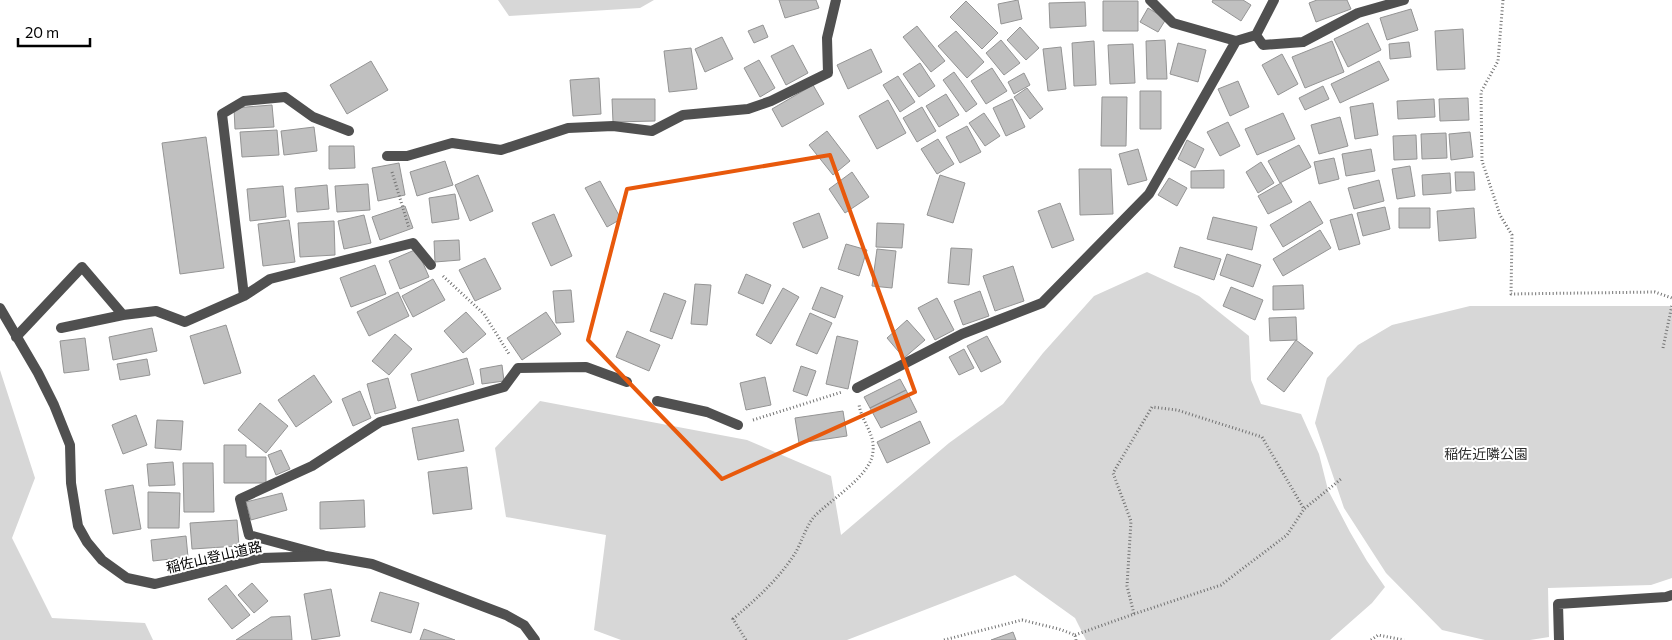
<svg xmlns="http://www.w3.org/2000/svg" width="1672" height="640" font-family="Commissioner,'Noto Sans JP',sans-serif">
<rect width="100%" height="100%" fill="#fff"/>
<!-- green -->
<path fill="#d7d7d7" d="M498,0H654L640,8L509,16Z
M1147,272L1199,296L1249,336L1251,380L1261,404L1301,414L1319,454L1328,490L1350,532L1367,561L1385,587L1372,603L1330,640H1086L1075,618L1015,575L847,640H621L594,630L606,535L506,517L495,448L540,401L747,440L831,476L841,535L949,443L1003,404L1043,353L1094,296Z
M1470,306H1670L1672,308V578L1651,585L1548,588L1549,637L1530,640H1485L1442,630L1386,573L1344,508L1315,423L1327,378L1358,345L1392,325Z
M0,370L35,478L12,538L52,618L145,623L153,640H0Z"/>
<!-- building -->
<path fill="#c0c0c0" stroke="#949494" d="M779,0H816L819,8L785,18Z
M1018,0L1022,19L1001,24L998,4Z
M1213,0H1243L1251,5L1241,21L1212,2Z
M1317,0H1347L1351,9L1316,22L1309,3Z
M966,1L998,33L982,49L950,17Z
M1103,1H1138V31H1103Z
M1085,2L1086,26L1050,28L1049,3Z
M1148,8L1166,19L1158,32L1140,22Z
M1411,9L1418,30L1387,40L1380,18Z
M1368,23L1381,50L1348,67L1334,39Z
M763,25L768,37L754,43L748,31Z
M917,26L945,61L931,72L903,37Z
M1020,27L1039,48L1026,60L1007,40Z
M1463,29L1465,69L1437,70L1435,31Z
M956,31L984,62L967,78L938,46Z
M722,37L733,59L705,72L695,49Z
M1001,40L1020,63L1004,75L986,53Z
M1165,40L1167,79H1147L1146,41Z
M1094,41L1096,85L1074,86L1072,43Z
M1332,41L1344,72L1305,88L1292,57Z
M1409,42L1411,57L1390,59L1389,44Z
M1178,43L1206,50L1198,82L1170,74Z
M1133,44L1135,83L1110,84L1108,45Z
M793,45L808,73L786,85L771,56Z
M1061,47L1066,89L1048,91L1043,49Z
M691,48L697,89L669,92L664,51Z
M871,49L882,72L848,89L837,65Z
M1282,54L1298,84L1278,95L1262,65Z
M759,60L775,88L760,97L744,68Z
M371,61L388,90L347,114L330,85Z
M1379,61L1389,80L1340,103L1331,84Z
M920,63L935,86L919,97L903,74Z
M992,68L1007,91L986,104L971,81Z
M954,72L977,104L966,112L943,80Z
M1024,73L1030,85L1014,94L1008,82Z
M898,76L915,102L900,112L883,85Z
M599,78L601,114L573,116L570,80Z
M1238,81L1249,107L1230,116L1218,89Z
M813,85L824,104L782,127L772,109Z
M1323,86L1329,99L1305,110L1299,98Z
M1027,88L1043,109L1030,119L1014,97Z
M1140,91H1161V129H1140Z
M946,94L959,115L939,127L926,106Z
M1102,97H1127L1126,146H1101Z
M1468,98L1469,120L1440,121L1439,99Z
M612,99H655V121L613,122Z
M1012,99L1025,127L1006,136L993,108Z
M1434,99L1435,117L1398,119L1397,101Z
M888,100L906,133L877,149L859,116Z
M1373,103L1378,135L1355,139L1350,107Z
M272,105L274,127L235,129L234,108Z
M922,107L936,131L917,142L903,118Z
M984,113L1000,136L985,146L969,123Z
M1283,113L1295,139L1257,155L1245,129Z
M1340,117L1348,146L1319,154L1311,125Z
M1228,122L1240,146L1220,156L1207,132Z
M967,126L981,152L960,163L946,137Z
M314,127L317,151L284,155L281,131Z
M277,130L279,155L242,157L240,132Z
M827,131L850,161L833,175L809,145Z
M1470,132L1473,157L1451,160L1449,134Z
M1446,133L1447,158L1422,159L1421,134Z
M1416,135L1417,159L1394,160L1393,136Z
M206,137L224,268L180,274L162,143Z
M938,139L954,164L937,174L921,149Z
M1187,140L1204,149L1195,168L1178,159Z
M1299,145L1311,167L1280,183L1268,161Z
M329,146H354L355,168L329,169Z
M1138,149L1147,180L1128,185L1119,154Z
M1371,149L1375,171L1346,176L1342,154Z
M1334,158L1339,179L1319,184L1314,162Z
M445,161L453,185L417,196L410,172Z
M1261,162L1274,183L1258,193L1246,172Z
M399,163L405,195L378,201L372,168Z
M1410,166L1415,196L1397,199L1392,169Z
M1079,169H1111L1113,214L1080,215Z
M1224,170V188H1191V171Z
M852,172L869,197L845,213L829,189Z
M1455,172H1474L1475,190L1456,191Z
M1450,173L1451,193L1423,195L1422,175Z
M478,175L493,211L470,221L455,185Z
M940,175L965,183L953,223L927,215Z
M1169,178L1187,188L1177,206L1158,195Z
M1379,180L1384,201L1354,209L1348,188Z
M600,181L621,219L607,227L585,188Z
M1281,183L1292,202L1268,214L1258,196Z
M368,184L370,210L337,212L335,186Z
M327,185L329,209L297,212L295,188Z
M283,186L286,217L250,221L247,189Z
M455,194L459,219L432,223L429,198Z
M1310,201L1323,223L1283,247L1270,225Z
M1060,203L1074,240L1052,248L1038,211Z
M405,206L413,228L380,240L372,217Z
M1385,207L1390,229L1363,236L1357,213Z
M1399,208H1430V228H1399Z
M1474,208L1476,238L1439,241L1437,211Z
M819,213L828,238L803,248L793,223Z
M554,214L572,256L551,266L532,223Z
M1352,214L1360,244L1339,250L1330,220Z
M364,215L371,243L344,249L338,221Z
M1213,217L1257,227L1252,250L1207,239Z
M289,220L295,262L263,266L258,224Z
M334,221L335,255L300,257L298,223Z
M877,223L904,224L902,248L876,247Z
M1320,230L1331,248L1283,276L1273,259Z
M459,240L460,260L435,262L434,241Z
M846,244L867,250L859,276L838,269Z
M1180,247L1221,259L1214,280L1174,267Z
M951,248L972,249L969,285L948,283Z
M417,249L429,277L400,289L389,261Z
M877,249L896,251L892,288L872,286Z
M1227,254L1261,265L1253,287L1220,275Z
M485,258L501,289L475,301L459,270Z
M375,265L386,294L351,307L340,278Z
M1013,266L1024,301L995,311L983,276Z
M746,274L771,285L763,304L738,293Z
M433,279L445,300L413,317L402,296Z
M695,284L711,285L707,325L691,324Z
M1303,285L1304,309L1273,310V286Z
M821,287L843,296L835,318L812,309Z
M1231,287L1263,300L1255,320L1223,306Z
M783,288L799,297L771,344L756,335Z
M571,290L574,322L556,323L553,291Z
M980,291L989,316L963,325L954,301Z
M398,292L409,316L369,336L357,312Z
M664,293L686,301L672,339L650,331Z
M937,298L954,330L935,340L918,308Z
M466,312L486,334L463,353L444,331Z
M546,312L561,334L522,360L507,338Z
M810,313L832,323L817,354L796,345Z
M1296,317L1297,340L1270,341L1269,318Z
M907,320L925,340L904,358L887,338Z
M226,325L241,373L204,384L190,336Z
M152,328L157,351L113,360L109,337Z
M627,331L660,345L649,371L616,357Z
M395,334L412,349L389,375L372,361Z
M837,336L858,341L848,389L826,384Z
M987,336L1001,362L981,372L967,346Z
M85,338L89,370L64,373L60,341Z
M1296,340L1313,353L1284,392L1267,379Z
M964,349L974,368L959,375L949,357Z
M467,358L474,384L418,401L411,374Z
M147,359L150,375L120,380L117,364Z
M502,365L504,381L482,384L480,369Z
M801,366L816,371L807,396L793,391Z
M314,375L332,402L296,427L278,400Z
M765,377L771,405L746,410L740,383Z
M388,378L396,408L375,414L367,384Z
M900,379L906,390L870,408L864,397Z
M906,390L917,412L881,428L870,408Z
M360,391L371,418L353,426L342,399Z
M260,403L288,426L266,453L238,430Z
M843,411L847,436L799,443L795,418Z
M136,415L147,445L123,454L112,425Z
M458,419L464,451L418,460L412,428Z
M157,420L183,421L181,450L155,448Z
M920,421L930,443L887,463L877,442Z
M224,445H246V457H266V483H224Z
M281,450L290,469L276,475L268,455Z
M173,462L175,485L149,486L147,464Z
M183,463H213L214,512H184Z
M467,467L472,509L433,514L428,472Z
M133,485L141,529L113,534L105,490Z
M148,492L180,493L179,528H148Z
M282,493L287,510L251,520L246,502Z
M364,500L365,527L320,529V502Z
M237,520L239,546L192,549L190,523Z
M186,536L188,557L153,561L151,540Z
M252,583L268,601L254,613L238,595Z
M226,585L250,615L232,629L208,599Z
M331,589L340,636L312,640L304,594Z
M380,592L419,603L411,633L371,621Z
M290,616L292,640H236L271,617Z
M424,629L455,640H420Z
M1013,632L1016,640H991Z"/>
<g fill="none" stroke-linecap="round" stroke-linejoin="round">
<!-- path -->
<path stroke="#727272" stroke-width="3" stroke-dasharray="1 2.5" stroke-linecap="butt" d="M1503,0L1498,61L1481,92L1482,161L1500,215L1512,235L1511,294L1655,292L1672,298
M392,172L409,228
M443,276L484,314L509,354
M1663,348L1672,305
M753,420L842,392
M1134,614L1221,585L1287,535L1304,509
M1075,635L1134,614L1127,586L1131,521L1113,473L1152,407L1177,410L1262,437L1304,509L1341,479
M746,640L733,619C756,599 777,581 794,555C801,544 805,529 813,518C829,500 872,476 873,451C875,433 861,421 859,404
M944,640L1022,620L1059,629L1075,635L1076,640
M1371,640L1378,635L1404,640"/>
<!-- minor -->
<path stroke="#505050" stroke-width="10" d="M1150,0L1173,23L1236,41L1256,35L1274,0
M1256,35L1263,45L1303,42L1358,13L1404,0
M387,156H407L452,143L501,150L568,128L613,126L652,131L683,115L748,109L771,101L828,73L827,38L836,0
M244,296L222,114L244,101L285,97L313,117L349,131
M61,328L123,315
M16,337L82,267L123,315L156,311L185,322L244,296L270,279L413,243L431,265
M857,388L962,334L1042,303L1149,194L1236,41
M657,401L707,412L738,425
M323,555L249,535L240,499L312,466L380,422L504,387L518,368L586,367L627,382
M1559,640L1558,604L1666,597L1672,595"/>
<!-- tertiary -->
<path stroke="#505050" stroke-width="10" d="M0,308L38,373L54,405L70,445L71,483L78,526L87,542L102,560L127,578L155,584L261,558L326,556L372,564L506,615L524,625L535,640"/>
</g>
<!-- marked area -->
<path fill="none" stroke="#e8590c" stroke-width="4" stroke-linejoin="round" d="M830,155L915,392L722,479L588,340L627,189Z"/>
<g text-anchor="middle" stroke-width="4" stroke-linejoin="round" paint-order="stroke">
<!-- park labels -->
<g font-size="14" fill="#2e2e2e" stroke="#fff">
<text x="1486" y="459">稲佐近隣公園</text>
</g>
<!-- street labels -->
<g font-size="14" fill="#000" stroke="#fff">
<text transform="translate(214 557) rotate(-13)" y="5">稲佐山登山道路</text>
</g>
</g>
<!-- scale -->
<path d="M18 38v8h72v-8" fill="none" stroke="#000000" stroke-width="2.5"/>
<text x="25" y="38" font-size="15" fill="#000000" stroke="#ffffff" stroke-width="4" paint-order="stroke">20 m</text>
</svg>
